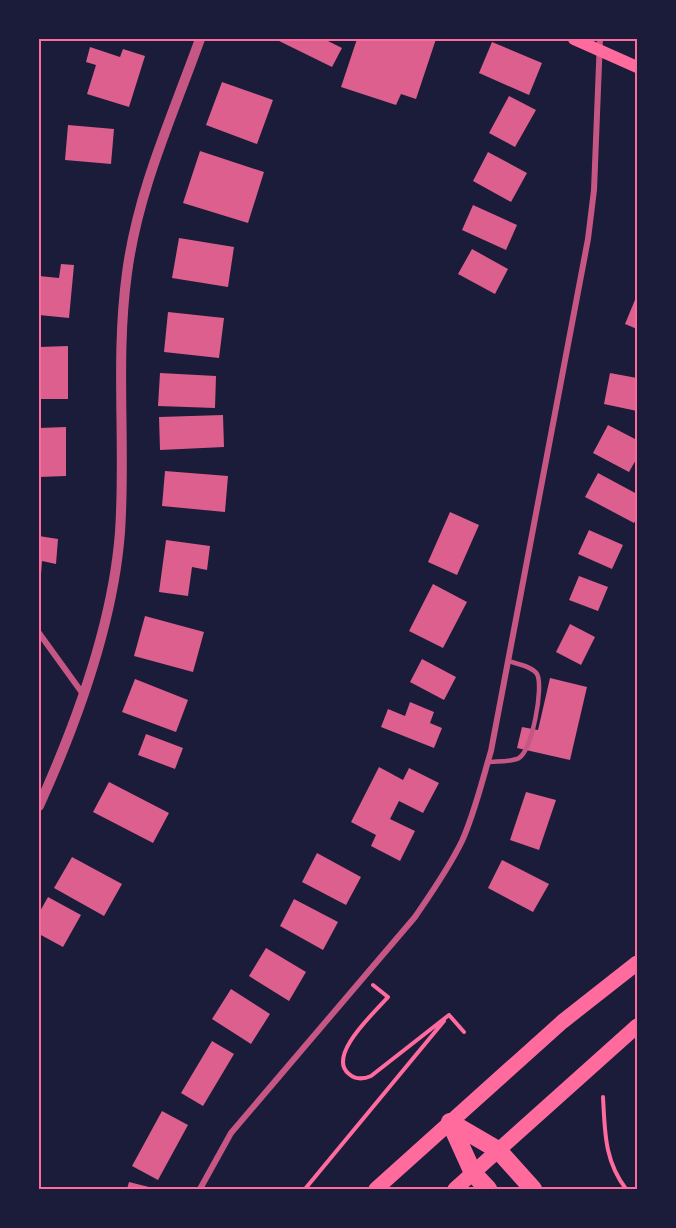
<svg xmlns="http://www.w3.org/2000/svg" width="676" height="1228" font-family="'Source Sans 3',sans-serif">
<rect width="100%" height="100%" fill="#1b1b3a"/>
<!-- building -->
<path fill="#dd5f8e" d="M275,39H324L342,48L332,67Z
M357,39H436L416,99L401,94L396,105L341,87Z
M492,42L542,63L529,95L479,73Z
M90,47L120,57L123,49L145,56L129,107L87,94L96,65L86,62Z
M222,82L273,100L257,144L206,125Z
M509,96L536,110L515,147L489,133Z
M68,125L114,129L111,164L65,160Z
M200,151L264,172L248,223L183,203Z
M488,152L527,173L511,202L473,181Z
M473,205L517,225L506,250L462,230Z
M179,238L234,247L228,287L172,278Z
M472,249L508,269L495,294L458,274Z
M61,264L74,265L69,318L39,315V276L59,278Z
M637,295V329L625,324Z
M168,312L224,318L219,358L164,352Z
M68,346V399H39V347Z
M160,373L216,376L215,408L158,406Z
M610,373L637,378V411L604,404Z
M223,415L224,447L160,450L159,417Z
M608,425L637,440V458L629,472L593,453Z
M66,427V476L39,477V428Z
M165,471L228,476L225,512L162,506Z
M598,473L637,494V517L634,523L585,497Z
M450,512L479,525L457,575L428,562Z
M589,530L623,545L612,569L578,554Z
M39,536L58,539L56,564L42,561L41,574Z
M166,540L210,546L207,570L192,567L188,596L159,592Z
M579,576L608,587L598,611L569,600Z
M433,584L467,602L443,648L409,631Z
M145,616L204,632L193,672L134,656Z
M570,624L595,637L581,665L556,652Z
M422,659L456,677L444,700L410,682Z
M550,678L587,687L570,760L517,748L522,727L538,730Z
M135,679L188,700L176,732L122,712Z
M410,702L434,712L430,723L442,728L434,748L381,727L388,709L405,716Z
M146,734L183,748L175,769L138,755Z
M379,767L403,780L409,768L439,783L423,813L399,801L390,819L415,831L400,861L371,846L376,835L351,822Z
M109,782L169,813L153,843L93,812Z
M526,792L556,800L539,850L510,840Z
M317,853L361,877L346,905L302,882Z
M72,857L122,884L104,916L54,888Z
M502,860L549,884L533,912L488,888Z
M48,897L81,915L63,947L39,934V913Z
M294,899L338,922L323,950L280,926Z
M266,948L306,972L289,1001L249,976Z
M231,989L270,1014L251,1044L212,1019Z
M212,1041L234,1054L203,1106L181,1093Z
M162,1111L188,1125L158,1180L132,1166Z
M129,1182L153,1188V1189H127Z"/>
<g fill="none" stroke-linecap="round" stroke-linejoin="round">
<!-- path -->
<path stroke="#ff6b9d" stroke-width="4" d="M373,985L388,997C375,1012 326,1056 349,1074C356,1080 364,1079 371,1076L449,1015
M449,1015L464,1032
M603,1097C605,1131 604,1160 626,1189
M305,1189L444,1021"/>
<!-- service -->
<path stroke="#c65784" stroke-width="4.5" d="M487,762C497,761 512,762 519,758C532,750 544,687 537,674C532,666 517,664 508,661"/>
<!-- minor -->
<path stroke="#c65784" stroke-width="6" d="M39,633L83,694
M200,1189L231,1133L415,917C432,892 449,868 462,841C475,812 482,781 491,751L588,239L594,190L600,39"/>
<!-- tertiary -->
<path stroke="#c65784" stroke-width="10" d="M39,806C77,722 113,625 120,532C126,446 115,359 127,273C138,190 172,117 200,39"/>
<!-- secondary -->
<path stroke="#ff6b9d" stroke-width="12" d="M574,39L637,67"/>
<!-- primary -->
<path stroke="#ff6b9d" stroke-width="15" d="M376,1189L562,1022L637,963
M455,1189L637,1026"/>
<!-- motorway -->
<path stroke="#ff6b9d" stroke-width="18" d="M450,1122L498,1150L533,1189
M450,1122L473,1173L488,1189"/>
</g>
<!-- border -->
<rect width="676" height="1228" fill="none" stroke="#1b1b3a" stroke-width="81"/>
<rect x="40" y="40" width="596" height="1148" fill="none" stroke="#ff6b9d" stroke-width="2"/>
</svg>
